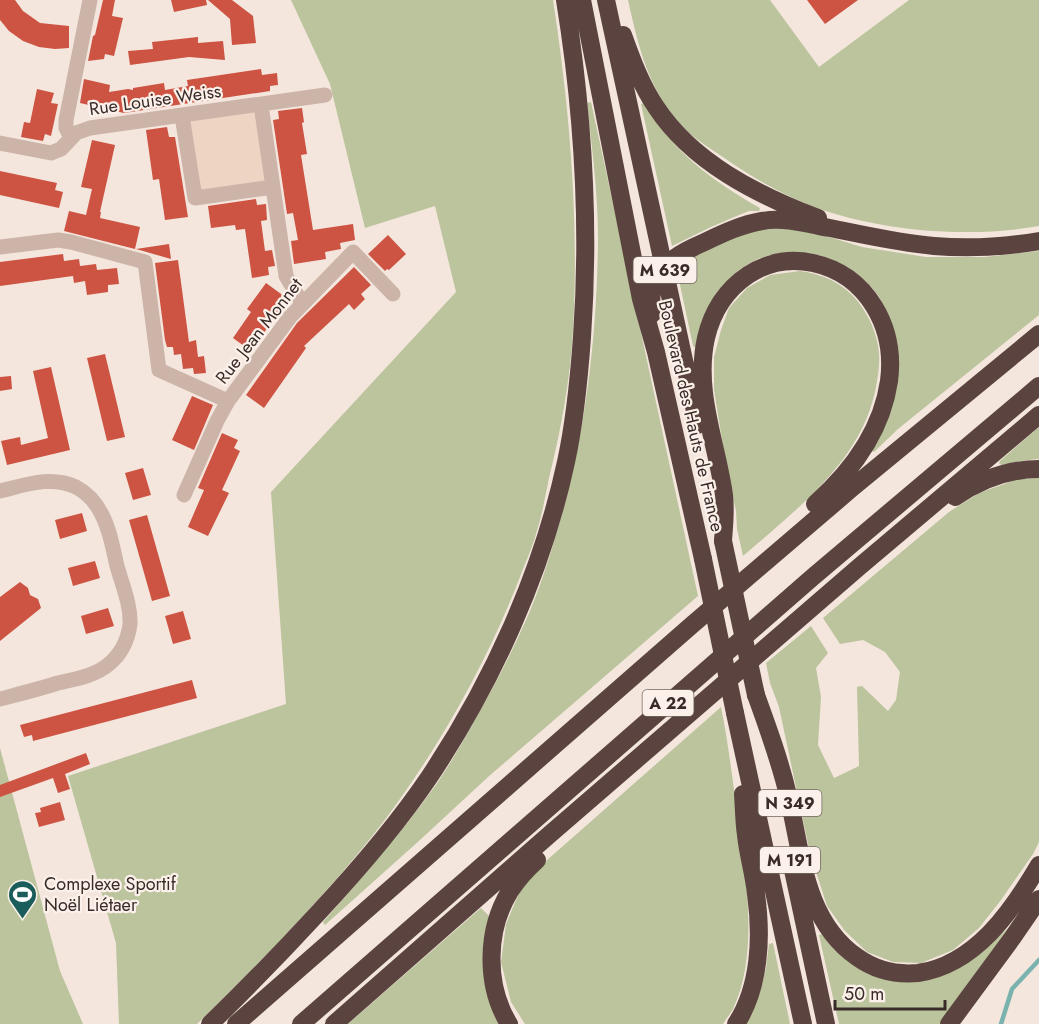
<svg xmlns="http://www.w3.org/2000/svg" width="1039" height="1024" font-family="Jost,sans-serif">
<rect width="100%" height="100%" fill="#f4e6dd"/>
<!-- green -->
<path fill="#bbc49c" d="M291,0H553C570,110 579,220 573,331C570,381 561,430 549,478C545,497 542,516 536,534C532,549 525,563 520,577C487,662 441,744 387,817C330,892 264,958 197,1024H119L116,943L68,776L286,704L271,492L456,292L435,206L365,228L330,84Z
M628,0H770L819,67L909,0H1039V226C973,238 887,232 823,210C788,198 754,179 723,157C706,146 687,134 674,117C646,81 638,44 628,0Z
M591,102L698,596L488,777L420,840L325,925L323,922C363,877 403,831 438,782C452,761 465,738 477,716C493,688 508,660 521,631C535,602 546,569 555,538C585,440 597,341 598,238C598,193 592,148 587,103Z
M644,103C673,152 712,181 760,208L759,211H749L739,215L711,227L672,246L641,104Z
M785,228L813,232L862,247L926,257H984L1039,251V315L898,429L874,452L870,450C876,424 882,399 888,374C890,364 895,353 896,343C896,336 892,327 890,321C874,262 795,233 745,266C740,269 734,274 731,279C718,299 707,326 696,348L693,346L676,266L732,238L760,230Z
M800,271C834,276 856,291 871,323C880,344 881,359 877,381C866,458 798,508 743,556L737,529L736,511L725,458L714,390V357L721,330L729,308L747,288L770,275Z
M1039,427V459L1028,460L1001,465L999,463L1000,461Z
M1039,478V842L1033,854L1001,900L979,928L953,950L921,963L893,962L867,952L845,931L827,906L810,853L779,707L770,683L766,663L811,626L828,653L816,668L821,697L818,745L834,778L859,766L857,687L862,686L888,711L896,700L900,672L885,652L863,640L840,644L823,618L949,512L979,493L1018,479Z
M721,707C728,741 732,776 737,811C745,871 760,952 733,1009C730,1014 726,1019 723,1024H525L511,1002L501,962L506,924L519,893L538,868Z
M0,748L60,971L83,1024H0Z
M1033,893L941,1024H839L819,935L822,934L846,959L861,970L876,976L964,965L990,945L1008,928Z
M481,908L491,918L503,1024H348Z
M773,943L790,1024H746L760,992L766,968L769,944Z"/>
<!-- plaza -->
<path fill="#edd5c3" d="M261,105L273,187L195,198L182,116Z"/>
<g fill="none" stroke-linecap="round" stroke-linejoin="round">
<!-- stream -->
<path stroke="#7ab3ae" stroke-width="4.5" d="M1001,1024L1012,989L1039,960"/>
</g>
<!-- building -->
<path fill="#cd5342" d="M0,0H15L23,11L40,23L69,26V48L55,49L39,47L23,41L9,31L0,20Z
M103,0H115L112,16L123,18L114,56L105,54L104,59L88,61L93,36L95,35Z
M171,0H206L207,5L174,12Z
M208,0H232L253,16L256,43L232,45L230,19Z
M807,0H858L825,24Z
M198,37V43L223,41L225,60L189,57L130,65L128,51L153,49L152,42Z
M261,69L262,75L277,73L278,85L270,86V91L124,113L80,103L84,79L110,85L109,92L128,89L133,90V88L164,83L165,90L188,86L187,80Z
M37,89L54,93L51,103L58,104L51,136L45,134L43,141L21,137L24,122L30,123Z
M302,108L304,122L302,123L307,154L301,155L313,230L353,224L355,240L340,243L341,249L325,252L326,259L294,264L291,241L298,240L293,213L287,214L273,120L279,119L278,111Z
M167,127L169,137H175L188,217L165,220L159,179L153,180L146,130Z
M92,140L115,145L100,212H101L100,218L140,227L135,249L64,231L69,211L86,215L92,189L81,187Z
M0,171L57,183L55,190L63,192L59,208L0,195Z
M256,199L257,205L266,204L267,220L261,221L265,251L272,250L275,266L268,267L269,275L252,278L245,229L236,230L235,225L211,228L208,206Z
M388,235L406,254L389,270L387,269L385,271L368,254Z
M169,244L171,259L136,249Z
M63,254L64,261L79,259L80,266L96,264L97,270L117,268L119,284L108,285V292L87,295L85,281L74,283L73,276L0,286V262Z
M178,260L189,342L196,340L198,357L204,356L206,373L194,374L193,368L183,369L181,354L174,355L173,347H167L165,340L155,263Z
M354,267L371,285L361,294L365,299L354,310L349,304L304,346L306,348L264,408L246,395L297,323Z
M266,283L288,299L251,351L233,338L251,312L247,309Z
M105,354L125,437L107,441L87,358Z
M51,367L70,450L7,465L1,441L20,437L21,445L48,438L33,371Z
M11,376L12,389L0,391V377Z
M192,396L213,405L194,450L172,440Z
M222,433L238,440L234,448L240,451L222,490L229,493L208,536L188,527L204,490L198,488Z
M143,468L151,495L133,500L125,473Z
M82,513L87,531L60,539L55,520Z
M147,515L170,596L152,601L129,520Z
M95,561L100,578L73,586L68,568Z
M20,582L28,588L30,595L38,599L41,608L0,641V597Z
M108,608L114,626L86,634L81,616Z
M183,611L191,639L173,644L165,616Z
M192,680L197,698L33,741L32,735L24,737L20,725Z
M86,753L90,764L65,774L70,789L58,793L53,778L0,797V785Z
M60,802L65,820L39,827L35,813L41,812L40,808Z"/>
<g fill="none" stroke-linecap="round" stroke-linejoin="round">
<!-- minor -->
<path stroke="#cdb4a8" stroke-width="15" d="M261,105L286,276L302,303
M182,116L195,198L273,187
M71,138L66,128V120L90,0
M0,143L51,153L61,149L76,133L90,128L325,95
M0,247L58,240L71,242L145,262L159,370L228,401
M0,491C25,485 51,475 76,487C87,493 96,503 101,513C110,529 113,549 117,566C122,584 131,605 130,624C128,640 121,654 109,664C95,676 75,679 58,683C39,689 19,694 0,699
M184,495L217,421L228,401L290,317L353,252L393,294"/>
<!-- highway -->
<path stroke="#5b443f" stroke-width="18" d="M582,0L641,299L656,352L703,559
M606,0L698,425
M623,35C632,60 641,85 656,107C692,162 757,195 818,218
M652,314C647,279 664,261 694,247C716,237 738,225 762,221C785,217 808,224 830,228C865,235 899,243 934,246C969,249 1004,247 1039,241
M955,497C980,480 1008,469 1039,469
M723,541C724,526 726,511 724,495C717,444 694,391 706,338C712,312 726,290 748,275C768,262 790,258 813,263C868,275 896,328 889,381C882,430 851,472 815,504
M756,695C768,728 780,761 788,795C802,853 804,920 857,957C875,970 896,975 918,973C975,965 1012,911 1039,865
M735,713L803,1024
M793,870L826,1024
M210,1024C247,988 283,951 318,913C358,870 397,825 430,776C493,681 542,573 566,462C575,421 579,379 582,337C590,224 583,111 565,0
M236,1024L693,624L852,488L1039,334
M301,1024L814,576L1039,386
M334,1024L549,835L859,567L1039,415
M509,1024C485,985 486,930 510,891C518,879 527,869 537,860
M736,1024C760,987 762,937 756,894C754,874 748,855 746,835C744,822 744,808 743,794
M949,1024L1013,937L1039,899"/>
<!-- highway-bridge -->
<path stroke="#5b443f" stroke-width="18" d="M723,541L756,695
M703,559L735,713"/>
</g>
<!-- icons -->
<defs>
<symbol id="stadium-pin" viewBox="-11 -11 22 30"><path d="M0 17L-7.5 6A9.5 9.5 0 1 1 7.5 6Z" fill="#1b5d5a" stroke="#fbf1ea"/><path d="M0-5a6.5 5 0 1 0 0 10a6.5 5 0 1 0 0-10ZM-3.5-1.8h7v3.6h-7Z" fill="#fff"/></symbol>
</defs>
<g fill-rule="evenodd">
<use href="#stadium-pin" x="6" y="878" width="33" height="45"/>
</g>
<g text-anchor="middle" stroke-width="4.5" stroke-linejoin="round" paint-order="stroke">
<!-- shield labels -->
<g fill="#fbf1ea" stroke="#736762" stroke-width="1.5">
<rect x="633.5" y="257" width="63" height="26" rx="4.5"/>
<rect x="642.5" y="690" width="51" height="26" rx="4.5"/>
<rect x="758.5" y="790" width="63" height="26" rx="4.5"/>
<rect x="760" y="847" width="60" height="26" rx="4.5"/>
</g>
<g font-size="16" font-weight="bold" fill="#392c28">
<text x="665" y="276">M 639</text>
<text x="668" y="709">A 22</text>
<text x="790" y="809">N 349</text>
<text x="790" y="866">M 191</text>
</g>
<!-- street labels -->
<g font-size="18" fill="#392c28" stroke="#fbf1ea">
<text transform="translate(155 100) rotate(-8)" y="6">Rue Louise Weiss</text>
<text transform="translate(259 331) rotate(-52)" y="6">Rue Jean Monnet</text>
<text transform="translate(691 416) rotate(77)" y="6">Boulevard des Hauts de France</text>
</g>
<!-- poi labels -->
<g font-size="18" fill="#392c28" stroke="#fbf1ea" text-anchor="start">
<text x="44" y="890">Complexe Sportif<tspan x="44" dy="21">Noël Liétaer</tspan></text>
</g>
</g>
<!-- scale -->
<path d="M835 1000v9h110v-9" fill="none" stroke="#392c28" stroke-width="3"/>
<text x="844" y="1000" font-size="18" fill="#392c28" stroke="#fbf1ea" stroke-width="4.5" paint-order="stroke">50 m</text>
</svg>
